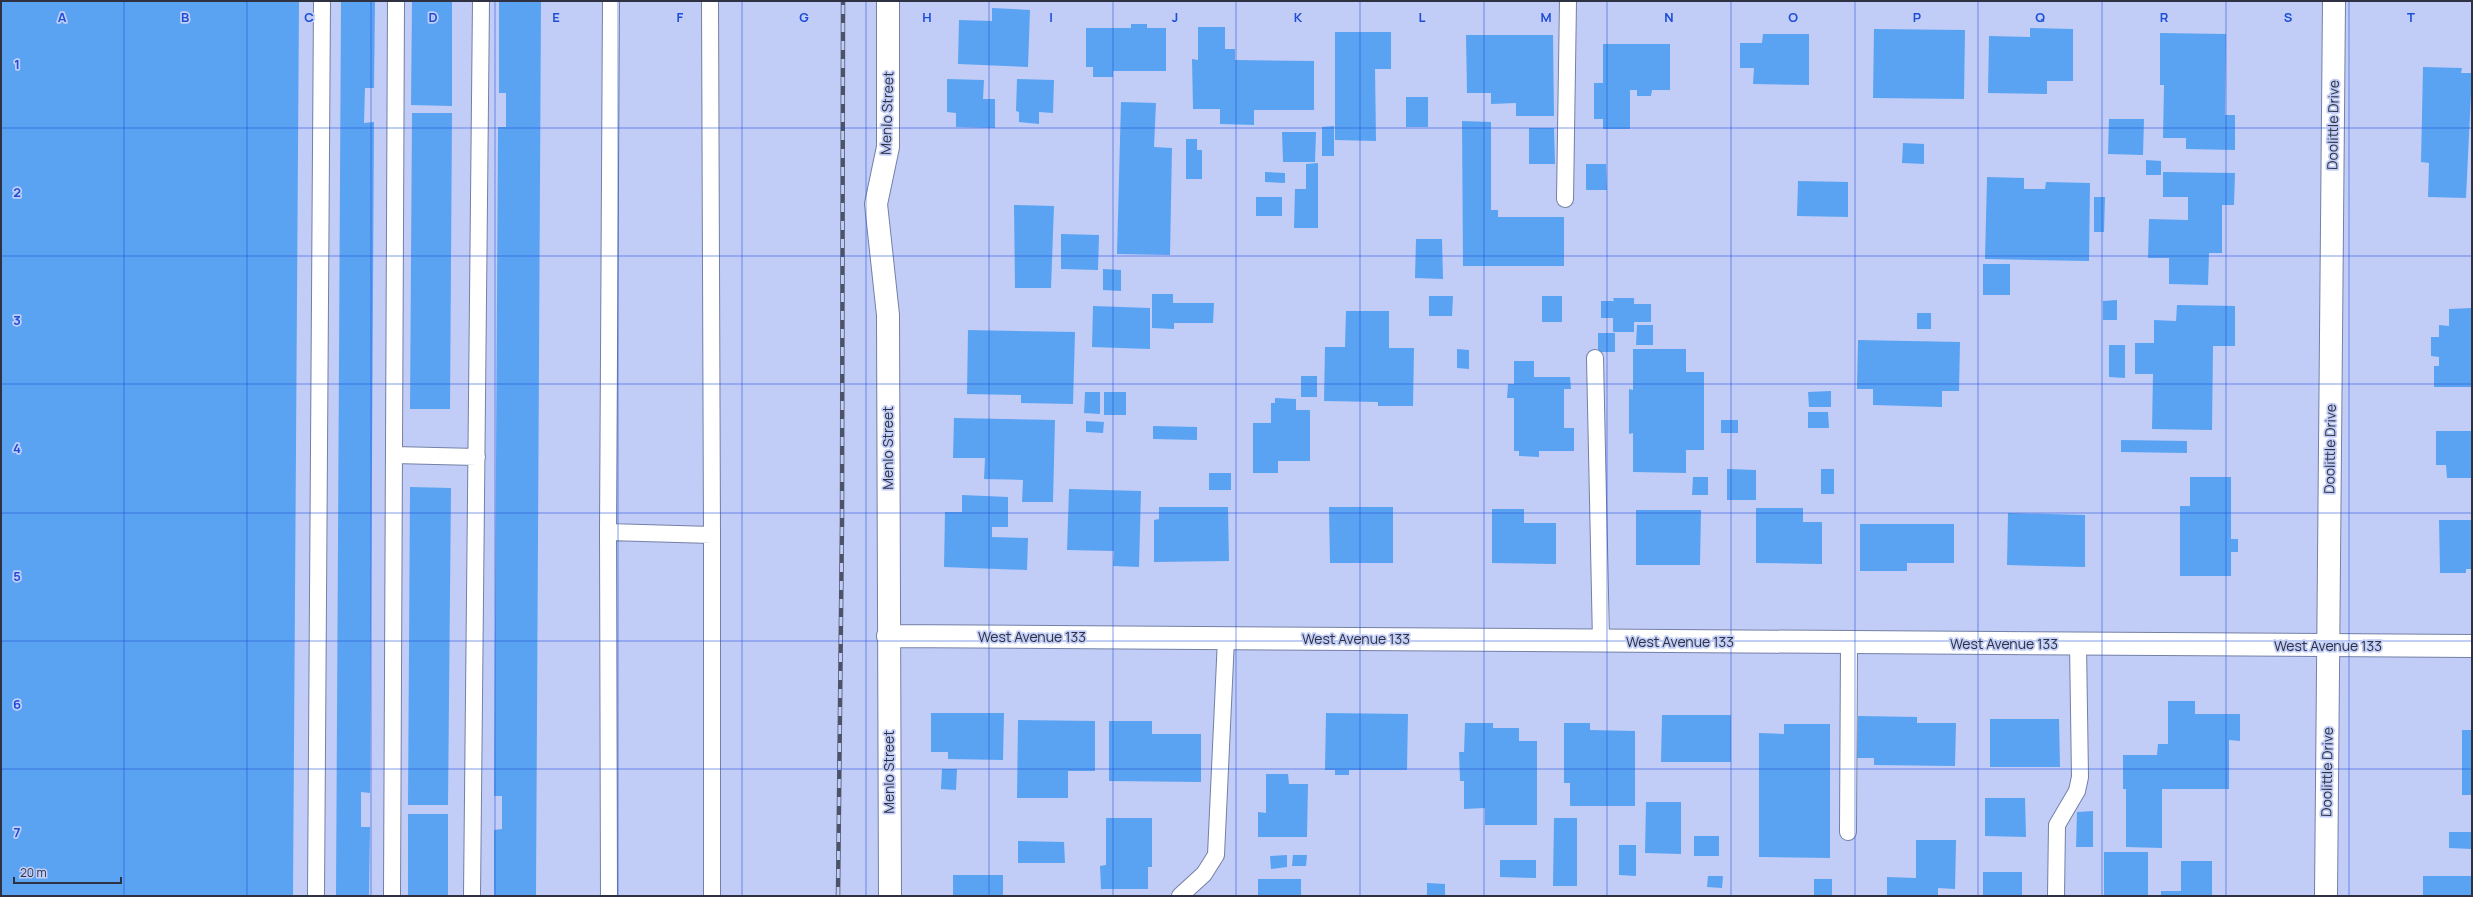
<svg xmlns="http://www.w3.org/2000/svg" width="2473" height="897" font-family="Manrope,sans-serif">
<rect width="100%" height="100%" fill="#c1cdf7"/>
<!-- building -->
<path fill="#5aa3f2" d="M1,1H299L293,896H1Z
M341,1H375L374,88H365L364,123L374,122L370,793L361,792V827H370L369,896H336Z
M412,1H452V106L411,105Z
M499,1H541L536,896H494V830L502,829V796H494L498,127H506V93H499Z
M992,8L1030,10L1028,67L958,64L959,20L992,21Z
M1131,24H1147V28H1166V71H1113V77H1093V67H1086V28H1131Z
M1198,27H1225V49H1235V60L1314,61V110H1254V125L1220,124V109H1193L1192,59L1198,60Z
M2030,28L2073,29V81H2047V94L1988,93L1989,36L2030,37Z
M1874,29L1965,30L1964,99L1873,98Z
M1335,32H1391V69H1375L1376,141L1335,140Z
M2160,33L2226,34L2225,115H2235V150L2186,149V138H2163L2164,85H2160Z
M1763,34H1809V85L1753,84L1754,68H1740V43H1762Z
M1466,35H1553L1554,116H1516V103L1491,104V93H1467Z
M1603,44H1670V90H1652L1651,96H1637V90H1630V129H1603V119H1594V83H1603Z
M2423,67L2462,68L2461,73H2472L2466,198L2428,197L2429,163L2421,162Z
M947,79L984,80L983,99H995V128L956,127V113L947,112Z
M1017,79L1054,80L1053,113L1039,112V124L1019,122V112L1016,111Z
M1406,97H1428V127H1406Z
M1121,102L1156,103L1154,147L1172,148L1170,255L1117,254Z
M412,113H452L450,409H410Z
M2109,119H2144L2143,155L2108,154Z
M1462,121L1491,122V210H1498V217H1564V266H1463Z
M1334,126V156H1322V127Z
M1529,128H1554L1555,164H1529Z
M1282,132H1316L1315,162H1283Z
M1186,139H1197V150H1202V179H1186Z
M1903,143L1924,144V164L1902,163Z
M2146,160L2161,161V175H2146Z
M1318,163V228H1294L1295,189H1306V164Z
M1586,164H1606L1607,190H1586Z
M1265,172L1285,173V183L1265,182Z
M2163,172L2235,173L2234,205H2222V253H2209L2208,285L2169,284V258H2148L2149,219L2188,220V197H2163Z
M1987,177L2024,178V189H2045L2046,182L2090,183L2089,261L1985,259Z
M1798,181L1848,182V217L1797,216Z
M1256,197H1282V216H1256Z
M2094,197H2105L2104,232H2094Z
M1014,205L1054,206L1051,288H1015Z
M1061,234L1099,235L1098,270L1061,269Z
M1416,239H1442L1443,279L1415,278Z
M1983,264H2010V295H1983Z
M1103,269L1121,270V291L1103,290Z
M1152,294H1173V303H1214L1213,323H1174V329L1152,328Z
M1429,296H1453L1452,316H1429Z
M1542,296H1562V322H1542Z
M1613,298H1634V304H1651V322H1634V332H1613V318H1601V301H1614Z
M2117,300V320H2103V301Z
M2177,305L2235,306V346H2213L2212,430L2152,429L2153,374H2135V343H2154V320L2176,321Z
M1093,306L1150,308V349L1092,347Z
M2472,308V387H2434V366H2439V357L2431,356V337H2439V325L2449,326V309Z
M1346,311H1389V348H1414L1413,406H1378V402L1324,401L1325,347H1345Z
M1917,313H1931V329H1917Z
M1637,325H1653V345H1636Z
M968,330L1075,332L1073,404L1021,403V395L967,394Z
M1598,333H1615V352H1598Z
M1858,340L1960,342L1959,391H1942V407L1873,405V389H1857Z
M2109,345H2125V378L2109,377Z
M1457,349L1469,350V369L1457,368Z
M1633,349H1686V372H1704V450H1686V473L1633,472V433L1629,434V389L1633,390Z
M1514,361H1534V377H1570L1571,389H1564V428H1574V451H1539V457L1519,456V451H1514V398H1507L1508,384H1514Z
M1301,376H1317V397H1301Z
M1831,391V407H1809L1808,392Z
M1085,392H1100V414L1084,413Z
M1104,392H1126V415H1104Z
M1275,398L1296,399V410H1310V461H1278V473H1253V423H1271V403H1275Z
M1808,412H1828L1829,428H1808Z
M954,418L1055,420L1053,502H1022L1023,480L984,479L985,458H953Z
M1721,420H1738V433H1721Z
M1086,421L1104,422L1103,433L1086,432Z
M1153,426L1197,427V440L1153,439Z
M2436,431H2472V478H2447L2446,465H2436Z
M2121,440L2187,441V453L2121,452Z
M1727,469L1756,470V500H1727Z
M1821,469H1834V494H1821Z
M1209,473H1231V490H1209Z
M1693,477H1708V495H1692Z
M2190,477H2231V539H2238V552H2231V576H2180V506H2190Z
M410,487L451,488L448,805H408Z
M1069,489L1141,491L1139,567L1113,566L1114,551L1067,550Z
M962,495L1008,497V527H992V537L1028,538L1027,570L944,567L945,512H962Z
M1159,507H1228L1229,561L1154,562V520L1159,519Z
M1329,507H1393V563H1330Z
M1756,508H1803V522H1822V564L1756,563Z
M1492,509H1524V523H1556V564L1492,563Z
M1636,510H1701L1700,565H1636Z
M2008,513L2085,515V567L2007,565Z
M2439,520H2472V569H2466V573H2440Z
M1860,524H1954V563H1907V571H1860Z
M2168,701H2195V714H2240V741L2229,740V789H2162V848L2126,847V789H2123V755H2157L2158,744H2168Z
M931,713H1004L1003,760L948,759V752H931Z
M1326,713L1408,714L1407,770H1349V775H1335V770H1325Z
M1662,715H1731V762H1661Z
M1858,716L1917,717V723H1956L1955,766L1874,765V758H1857Z
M1990,719H2059L2060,767H1990Z
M1018,720L1095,721V771H1068V798H1017Z
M1109,721H1152V734H1201V782L1109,781Z
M1465,723H1493V728H1519V741H1537V825H1485V808L1464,809V781H1460L1459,752H1464Z
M1564,723H1590V730L1635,731V806H1570V783H1564Z
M1784,724H1830V858L1759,857V733L1784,734Z
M2462,730H2472V795H2462Z
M942,769H957L956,790L941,789Z
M1266,774H1288L1289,784H1308L1307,837H1258V812L1266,813Z
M1985,798H2025L2026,837L1985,836Z
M1646,802H1681V854L1645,853Z
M2093,811V847H2076L2077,812Z
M408,814H448V896H408Z
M1106,818H1152V867H1148V889H1101L1100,866L1106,865Z
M1554,818H1577V886H1553Z
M2449,832H2472V849L2449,848Z
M1694,836H1719V856H1694Z
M1916,840H1956L1955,889L1938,888V896H1887V877L1916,878Z
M1018,841L1064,842L1065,863H1018Z
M1619,845H1636V876L1619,875Z
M2104,852H2148V896H2104Z
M1287,855V867L1271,869L1270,856Z
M1293,855H1307L1306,866H1292Z
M1500,860H1536V878L1500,877Z
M2181,861H2212V896H2161V891H2181Z
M1983,872H2022V896H1983Z
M953,875H1003V896H953Z
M1708,876H1723L1722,888L1707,887Z
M2423,876H2472V896H2423Z
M1258,879H1301V896H1258Z
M1814,879H1832V896H1814Z
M1427,883L1445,884V896H1427Z"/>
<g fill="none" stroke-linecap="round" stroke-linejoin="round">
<defs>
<path id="service" d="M710,1L712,535
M1565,199L1568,1
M1595,358L1601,641
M394,455L477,457
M608,532L611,1
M1848,832L1849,643
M316,896L322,1
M392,896L396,1
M472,896L481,1
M609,896L608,532L712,535V896
M1180,896L1204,874L1216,855L1226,639
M2056,896L2057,825L2077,791L2080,777L2078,644"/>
<path id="minor" d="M888,1V147L876,204L888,315L890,896
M888,636L2472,646"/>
<path id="tertiary" d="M2326,896L2334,1"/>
</defs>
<!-- service casing -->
<use href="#service" stroke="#7480a5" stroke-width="18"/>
<!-- minor casing -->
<use href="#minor" stroke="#7480a5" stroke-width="24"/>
<!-- tertiary casing -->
<use href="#tertiary" stroke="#7480a5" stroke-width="24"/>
<!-- service -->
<use href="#service" stroke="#fff" stroke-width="16"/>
<!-- minor -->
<use href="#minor" stroke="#fff" stroke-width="22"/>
<!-- tertiary -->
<use href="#tertiary" stroke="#fff" stroke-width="22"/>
<defs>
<path id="rail" d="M838,896L842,522L843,1"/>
</defs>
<!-- rail casing -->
<use href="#rail" stroke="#4c5268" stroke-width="4.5"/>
<!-- rail -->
<use href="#rail" stroke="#c1cdf7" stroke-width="3" stroke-dasharray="9" stroke-linecap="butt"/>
</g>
<!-- grid -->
<path fill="none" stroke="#1d4ed8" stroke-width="1" stroke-opacity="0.55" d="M124,1V896M247,1V896M371,1V896M495,1V896M618,1V896M742,1V896M866,1V896M989,1V896M1113,1V896M1236,1V896M1360,1V896M1484,1V896M1607,1V896M1731,1V896M1855,1V896M1978,1V896M2102,1V896M2226,1V896M2349,1V896M1,128H2472M1,256H2472M1,384H2472M1,513H2472M1,641H2472M1,769H2472"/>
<g text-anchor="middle" stroke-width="3.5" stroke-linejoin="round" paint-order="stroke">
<!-- street labels -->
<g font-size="14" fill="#2d3141" stroke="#c1cdf7">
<text transform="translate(887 113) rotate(-88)" y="5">Menlo Street</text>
<text transform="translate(2333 125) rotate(-89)" y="5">Doolittle Drive</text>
<text transform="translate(888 448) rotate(-90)" y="5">Menlo Street</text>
<text transform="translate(2330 449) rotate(-89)" y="5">Doolittle Drive</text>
<text x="1032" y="642">West Avenue 133</text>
<text x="1356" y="644">West Avenue 133</text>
<text x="1680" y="647">West Avenue 133</text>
<text x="2004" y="649">West Avenue 133</text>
<text x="2328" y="651">West Avenue 133</text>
<text transform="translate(889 772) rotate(-90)" y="5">Menlo Street</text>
<text transform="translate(2327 772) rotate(-89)" y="5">Doolittle Drive</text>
</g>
</g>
<g font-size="13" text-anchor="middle" font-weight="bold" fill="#1d4ed8" stroke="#c1cdf7" stroke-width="3.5" stroke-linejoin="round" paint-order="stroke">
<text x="62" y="22">A</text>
<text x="185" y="22">B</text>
<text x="309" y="22">C</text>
<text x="433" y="22">D</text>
<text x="556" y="22">E</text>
<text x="680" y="22">F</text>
<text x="804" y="22">G</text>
<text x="927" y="22">H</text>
<text x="1051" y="22">I</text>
<text x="1175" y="22">J</text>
<text x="1298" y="22">K</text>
<text x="1422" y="22">L</text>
<text x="1546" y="22">M</text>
<text x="1669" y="22">N</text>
<text x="1793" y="22">O</text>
<text x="1917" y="22">P</text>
<text x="2040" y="22">Q</text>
<text x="2164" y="22">R</text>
<text x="2288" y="22">S</text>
<text x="2411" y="22">T</text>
<text x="17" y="69">1</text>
<text x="17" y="197">2</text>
<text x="17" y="325">3</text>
<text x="17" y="453">4</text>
<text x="17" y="581">5</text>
<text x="17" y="709">6</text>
<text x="17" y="837">7</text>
</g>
<!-- border -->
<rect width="2473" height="897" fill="none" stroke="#2d3141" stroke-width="4"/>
<!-- scale -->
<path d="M14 877v6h107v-6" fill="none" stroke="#2d3141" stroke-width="2"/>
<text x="20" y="877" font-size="12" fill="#2d3141" stroke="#c1cdf7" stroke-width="3" paint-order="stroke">20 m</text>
</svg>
